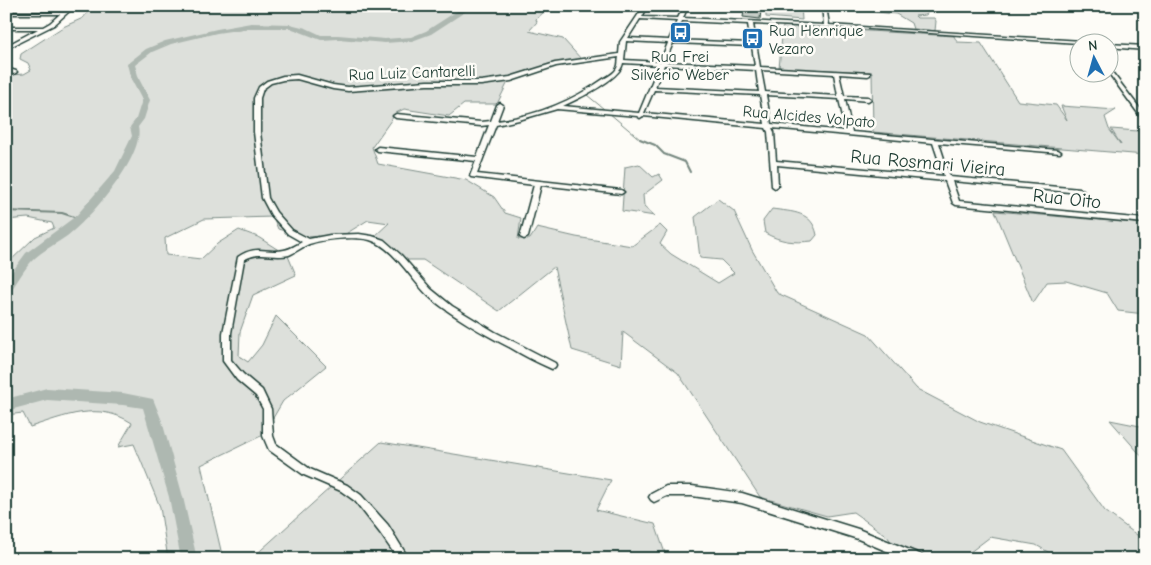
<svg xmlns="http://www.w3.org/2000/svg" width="1151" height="565" font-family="'Comic Neue',sans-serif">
<rect width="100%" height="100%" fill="#fdfcf7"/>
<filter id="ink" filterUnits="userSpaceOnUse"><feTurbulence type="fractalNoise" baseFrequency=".02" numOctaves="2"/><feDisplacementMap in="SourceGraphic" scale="10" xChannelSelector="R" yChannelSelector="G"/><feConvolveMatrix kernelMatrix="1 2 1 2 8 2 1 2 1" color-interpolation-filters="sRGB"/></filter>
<g filter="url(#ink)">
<!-- green -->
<path fill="#dde0db" stroke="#7e8e88" d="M551,6L536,19L537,22L529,31L563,39L582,60C556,64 534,75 508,82L497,104H464L449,116L404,109L396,113L372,147L378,164L466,180L494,197L505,213L521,218L518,239H530L537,228L576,237L632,246L660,225L667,232L660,244L671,254L718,283L734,273L721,260L700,258L695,217L718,199L734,211L752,250L777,293L868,334L917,389L980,422L1061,450L1105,511L1145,541V556L1130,559H1060L1036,545L990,537L961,559H903L887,536L853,512L827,516L760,497L678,373L623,332L621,365L572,350L554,267L499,311L423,260H408L375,236L389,223L368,220L344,235L304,237L278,229L273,217L204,219L165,238L166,255L201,259L217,244L239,230L258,237L288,256L296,275L253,295L240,332L239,356L248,362L262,345L276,316L326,366L283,401L263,435L201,465L223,559H168L160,507L134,444L118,447L132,423C98,401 65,416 30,427L23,413L6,415V265L35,237L54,228L52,223L28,218L6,220V85L11,83L10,75L24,74L31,70L28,63L20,59L21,54L63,27L83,18L92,7Z
M766,6H801L802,20L766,17Z
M866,6H908L917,9L924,6L929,10L926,15L915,16L917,18H934L936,21L935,31L913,29L911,23L896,14L868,11Z
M783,26L954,36L957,42L981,43L1018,101L1056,105L1067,120L1061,106L1116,110L1105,117L1109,129L1121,145L1111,129L1138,131L1145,140V155L873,132L872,72L779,68Z
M639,164L653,177L659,174L663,180L643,195L644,206L655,216L622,211L625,167Z
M772,209C793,212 812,211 817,235L812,241C794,243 781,242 765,233L763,221Z
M995,211L1145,224V314L1118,311L1107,293L1066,281L1047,282L1033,303Z
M1110,420L1145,427V460Z
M381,442L611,480L596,510L655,524L667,559H251Z"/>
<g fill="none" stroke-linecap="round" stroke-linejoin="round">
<!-- stream-far1 -->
<path stroke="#75877f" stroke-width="1" d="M587,95L604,109
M609,113L641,140"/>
<!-- stream -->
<path stroke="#75877f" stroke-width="2" d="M640,139L655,145L664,154L685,162L690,172
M6,211L62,213L80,219"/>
<!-- river -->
<path fill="#aeb8b1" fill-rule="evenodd" d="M465,6H474L431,34L412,41L385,43L338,39L321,40L290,28H251L217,33L171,44L152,52L135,65L139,79L150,100L144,119L138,127C145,156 90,219 67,236C56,244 45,249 35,258C25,267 18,281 10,292L6,293V280L26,253L76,216L115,171L132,136L130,127L136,119L142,100L131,79L127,64L146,49L165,41L217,29L251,23L290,24L306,28L321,35H338L385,39L411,37L426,31Z
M47,388L123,393L153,399L162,421L183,497L197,559H181L169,497L143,408L123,405L47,400L6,411V399Z"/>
</g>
<!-- building -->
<path fill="#c6cdc7" stroke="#1f3d34" d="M747,8L761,10L760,19L743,17L744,11H746Z"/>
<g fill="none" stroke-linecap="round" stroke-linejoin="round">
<defs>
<path id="minor" d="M70,6H75L54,25L6,49V46L38,29H6V27H43L50,23L60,14H6V12H64Z
M644,6H648L642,17L678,18L684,6H688L683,18L824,25L822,6H826L829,25L1082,41V42L1078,43L871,29L753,24L760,67L870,73V75L868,76L839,74L844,96L868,97L871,99L868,101L845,99L852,132L1058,150L1061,152L1060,153L939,143L950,177L1080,189L1083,191L1080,193L952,181L959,201L1145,219V223L956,205L953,203L945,181L777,165L778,186L775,188L772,186L768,132L766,128L643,116L640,118L637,116L557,109L519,120L496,125L477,174L621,190L624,192L621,194L541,185L528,237L524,239L520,237L534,185L471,177L470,176L476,161L378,151L375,149L378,147L477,157L489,125L481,126L396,118L393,116L396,114L481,122L491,121L497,105L500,103L503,105L497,121C534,116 571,102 602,80C607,77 615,73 617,68C619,64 618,61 619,57L556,66L511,81L481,85H427L348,91L333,89L297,79L283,80L271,83L263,89L260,98V132L268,198L276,212L292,230L309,239L330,235L359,234L372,236L384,240L401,255L431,289L452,306L495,332L555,363L556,365L555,367L552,369C538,363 524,356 511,348C484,334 457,319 433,300C412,283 396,248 370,240C355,236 323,239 309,244C302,247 296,252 289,255C272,259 259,250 244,260L231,333V360L243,374L262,390L271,409L273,436L276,444L310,469L347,485L361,495L388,525L409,559H398L380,533L355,501L341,491L304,475L269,450L263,436V409L256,396L237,380L223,361V333L238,257C257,244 265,254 284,250C291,249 296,245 302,242L288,234L271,215L262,198L254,132V98L259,87L267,81L283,76L297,75L333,85L348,87L427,81H481L510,77L555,63L619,54L620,42ZM640,19L677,21L669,40L628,38ZM682,21L748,24L751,43L674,40ZM626,41L668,43L660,62L624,60ZM673,43L752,46L755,66L665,62ZM623,63L659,65L639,113L563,106C578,99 621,79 623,63ZM664,65L756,70L759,92L655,87ZM761,70L834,74L838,96L765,92ZM654,90L760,95L765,124L644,113ZM766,95L839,99L846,131L771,124ZM772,128L933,143L944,176L776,161L774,132Z
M1108,44L1145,46V50L1108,47Z
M1108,67L1145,115V121L1143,120L1108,72Z
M6,68L16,71L17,72L14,74L6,72Z
M666,486H692L742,493L858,529L922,555L923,559H905L858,539L742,503L692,496H667L654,502L651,500L649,497L651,494Z"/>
</defs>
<!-- minor casing -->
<use href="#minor" stroke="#1f3d34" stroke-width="3"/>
<!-- minor -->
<use href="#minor" fill="#fdfcf7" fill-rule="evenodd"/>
</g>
</g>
<!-- icons -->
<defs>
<symbol id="bus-square" viewBox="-11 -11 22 22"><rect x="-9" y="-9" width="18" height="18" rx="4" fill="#1f6fb2" stroke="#fdfcf7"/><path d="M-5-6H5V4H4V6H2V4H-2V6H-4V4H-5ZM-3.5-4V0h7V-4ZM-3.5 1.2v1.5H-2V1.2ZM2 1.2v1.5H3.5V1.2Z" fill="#fff"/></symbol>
</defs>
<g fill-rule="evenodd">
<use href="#bus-square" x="668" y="20" width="25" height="25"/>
<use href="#bus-square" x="740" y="26" width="25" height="25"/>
</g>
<g text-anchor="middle" stroke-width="5" stroke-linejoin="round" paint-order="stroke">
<!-- far-poi labels -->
<g font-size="16" fill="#1f3d34" stroke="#fdfcf7" text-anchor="start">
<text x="769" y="36">Rua Henrique<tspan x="769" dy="18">Vezaro</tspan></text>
<text x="680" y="62" text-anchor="middle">Rua Frei<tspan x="680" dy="18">Silvério Weber</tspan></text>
</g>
<!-- far-street labels -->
<g font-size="16" fill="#1f3d34" stroke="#fdfcf7">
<text transform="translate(412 72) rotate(-2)" y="6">Rua Luiz Cantarelli</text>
<text transform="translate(809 116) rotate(5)" y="6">Rua Alcides Volpato</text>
</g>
<!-- street labels -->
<g font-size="19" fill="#1f3d34" stroke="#fdfcf7">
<text transform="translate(928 162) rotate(5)" y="7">Rua Rosmari Vieira</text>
<text transform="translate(1067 198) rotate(6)" y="7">Rua Oito</text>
</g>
</g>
<!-- margin -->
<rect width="1151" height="565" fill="none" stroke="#fdfcf7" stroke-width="25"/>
<rect x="12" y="12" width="1126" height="540" fill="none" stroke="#1f3d34" stroke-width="2" filter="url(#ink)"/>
<!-- north arrow -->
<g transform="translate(1094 58) rotate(354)"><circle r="24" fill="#fdfcf7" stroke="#a4b0a9"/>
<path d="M0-4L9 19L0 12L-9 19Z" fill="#1f6fb2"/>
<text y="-8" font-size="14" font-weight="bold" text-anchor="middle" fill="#1f3d34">N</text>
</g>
</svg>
